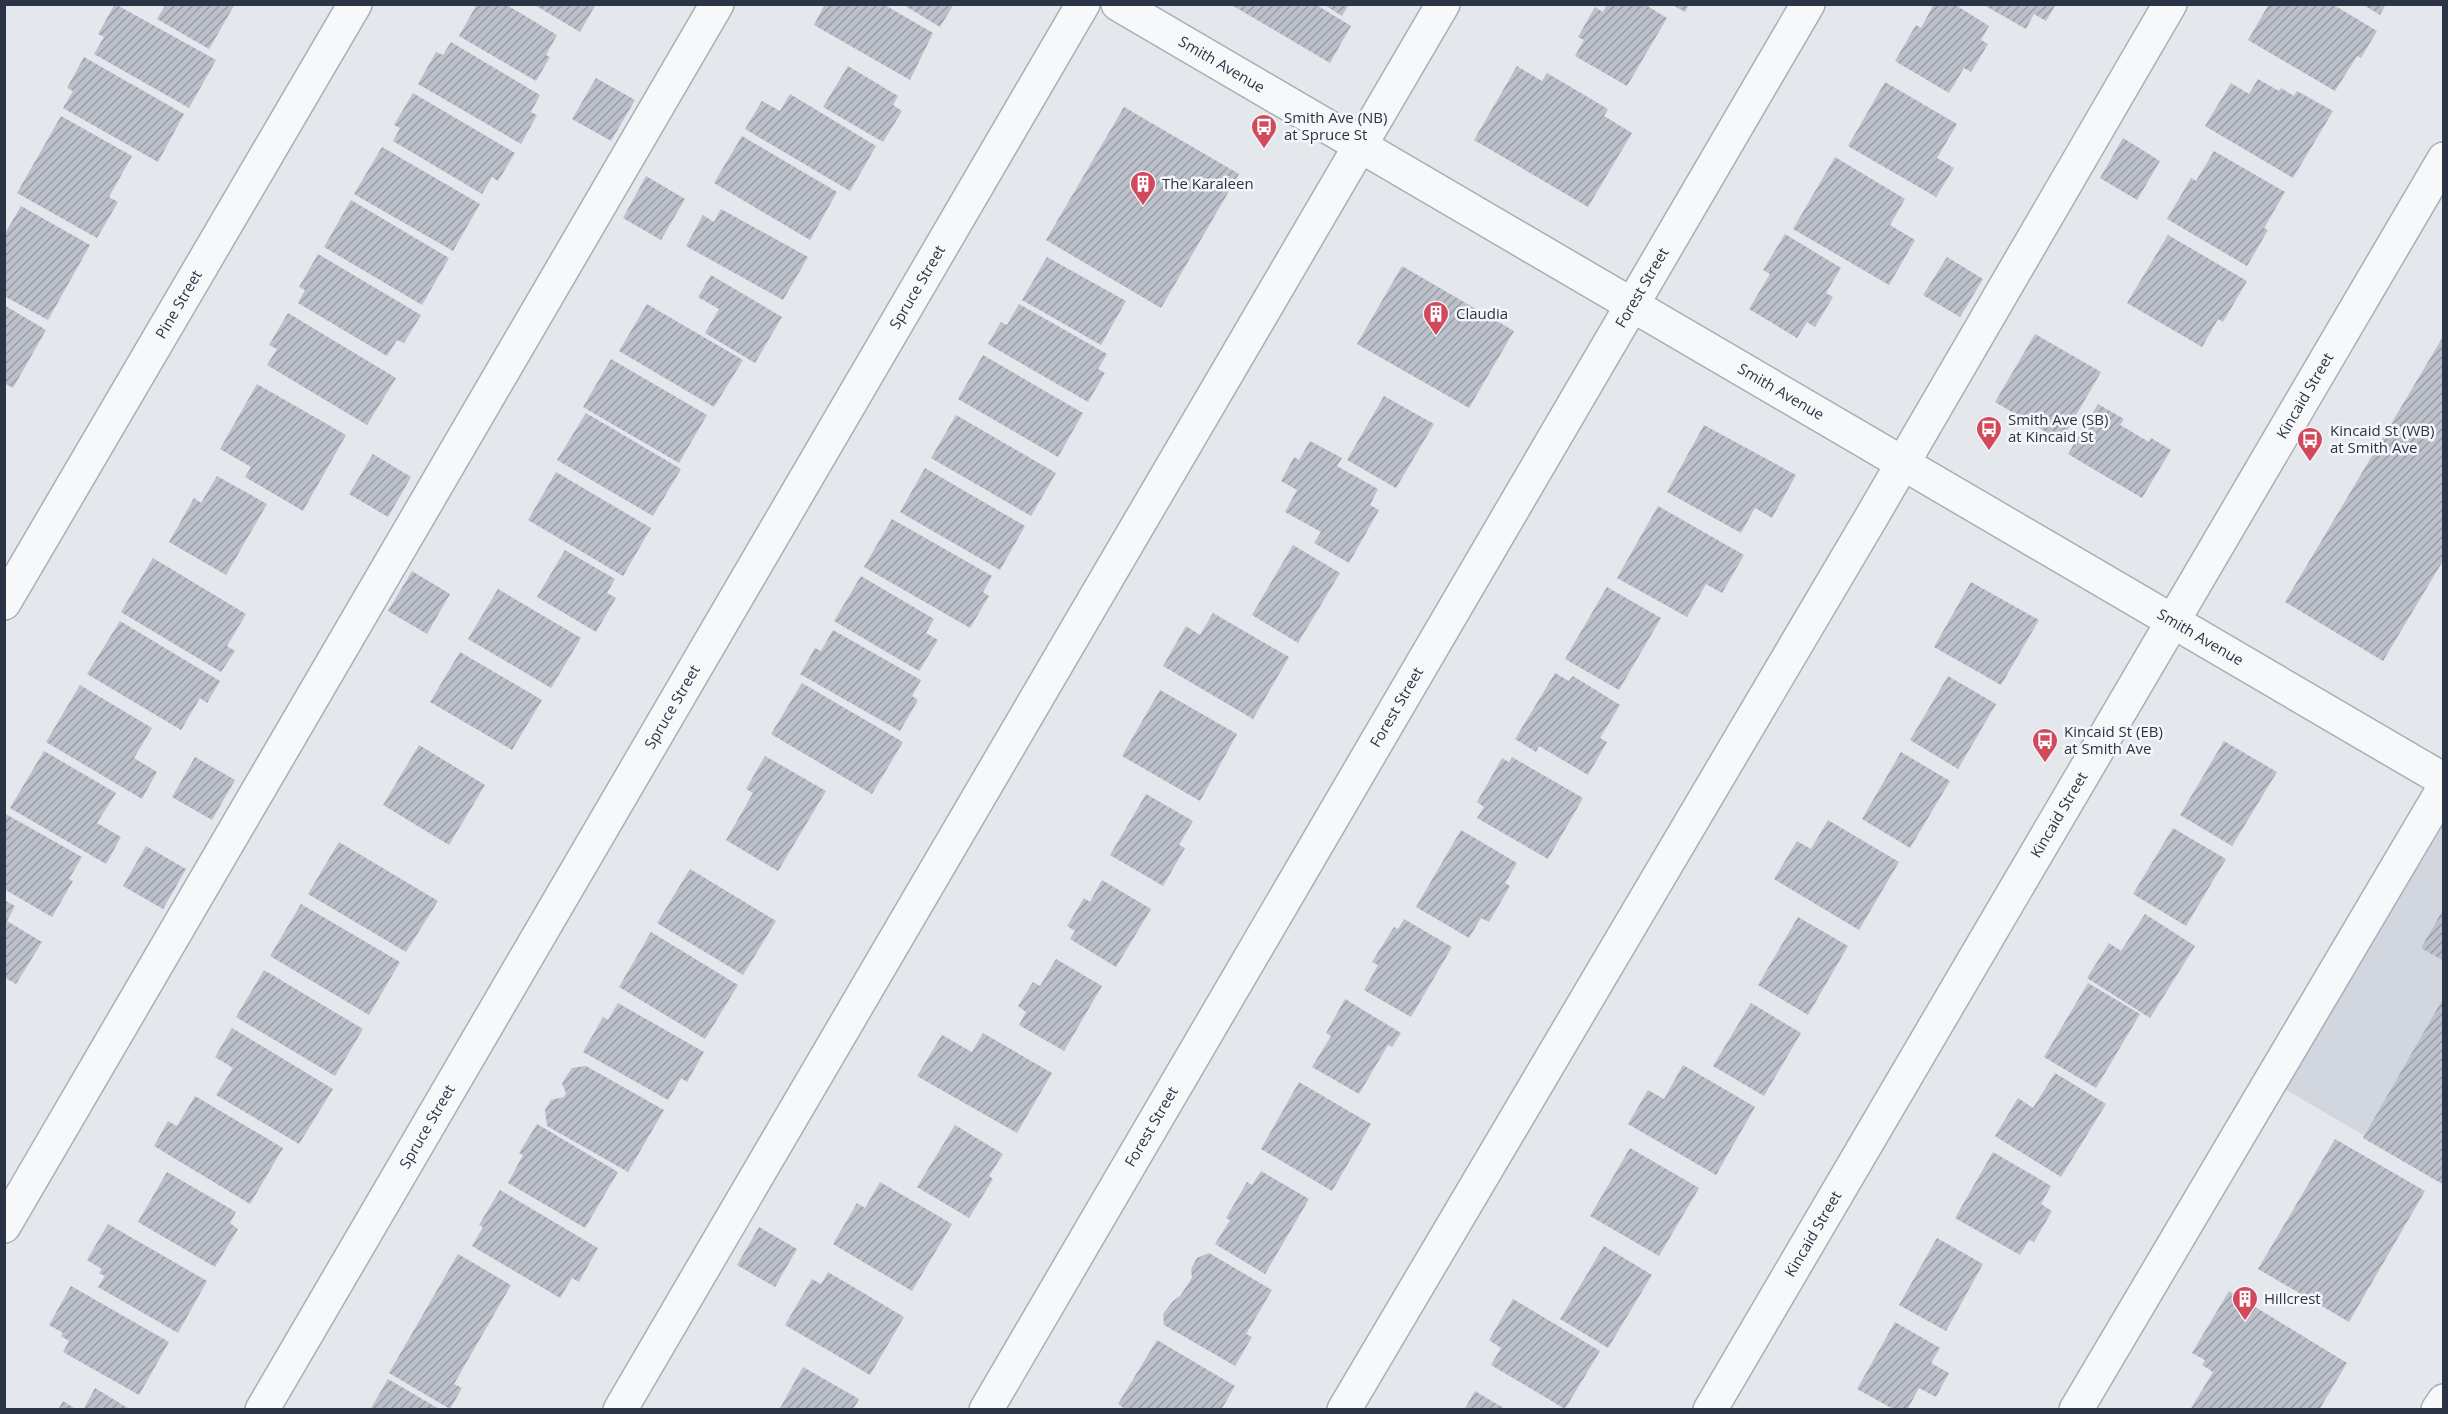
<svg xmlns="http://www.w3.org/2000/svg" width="2448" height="1414" font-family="'Open Sans',sans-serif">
<defs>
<pattern id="building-hatch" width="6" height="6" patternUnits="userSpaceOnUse" patternTransform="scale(1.5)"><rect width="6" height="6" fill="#bbc0ca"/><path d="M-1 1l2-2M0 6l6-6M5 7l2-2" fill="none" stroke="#989da6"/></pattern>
</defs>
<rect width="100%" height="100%" fill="#e4e7ec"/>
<!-- built -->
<path fill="#d2d6de" d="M2427,816L2443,826V1182L2271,1081Z"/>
<!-- building -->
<path fill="url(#building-hatch)" d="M115,4L216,60L189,108L94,54L104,37L98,34Z
M166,4H235L209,49L157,19Z
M477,4H505L557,35L546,55L550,57L536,81L459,36Z
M533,4H596L580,32Z
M825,4H883L933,33L910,80L814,25Z
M902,4H954L940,27Z
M1230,4H1315L1351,26L1330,63Z
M1323,4H1349L1342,16Z
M1607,4H1644L1667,18L1627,86L1575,56L1584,40L1578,37L1595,7L1603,12Z
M1671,4H1689L1685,12Z
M1934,4H1954L1989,26L1981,40L1988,44L1971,72L1964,68L1949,93L1895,61L1916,25L1921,28Z
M1982,4H2056L2046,21L2034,14L2026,29Z
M2269,4H2332L2377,31L2361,58L2357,56L2335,91L2248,40Z
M2362,4H2386L2380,15Z
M451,42L540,95L531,112L537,115L521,144L418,84L436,52L443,55Z
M84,57L184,114L158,162L63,108L73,91L67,88Z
M848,66L898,96L893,105L902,111L883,142L823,107Z
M1517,66L1542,81L1547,73L1608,109L1604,116L1632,133L1588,207L1474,140Z
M596,78L635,100L611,141L572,119Z
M2258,79L2279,91L2281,88L2294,96L2297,91L2333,111L2293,178L2205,126L2231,83L2249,94Z
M1885,82L1957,124L1937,158L1954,168L1936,197L1848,146Z
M413,93L515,153L498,181L492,177L482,194L393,141L400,128L394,125Z
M790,94L876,146L850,191L745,129L762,101L780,111Z
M1124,107L1239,174L1161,308L1046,240Z
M61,116L132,156L109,197L118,202L97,238L17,193Z
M742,136L837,192L810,240L714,183Z
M2123,138L2160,161L2137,200L2100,178Z
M382,147L480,204L453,251L354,194Z
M2214,151L2285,192L2264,228L2268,230L2247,266L2167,219L2191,178L2196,181Z
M1835,157L1905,199L1890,225L1915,240L1889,285L1793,229Z
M646,176L685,199L661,240L623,218Z
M351,200L449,258L422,305L324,247Z
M21,206L90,245L48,320L4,296V235Z
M721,209L808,257L783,300L686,246L703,215L714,222Z
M1785,234L1841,268L1826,293L1833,297L1815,327L1807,322L1797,338L1749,309L1770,274L1763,270Z
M2168,235L2247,281L2223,322L2218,319L2202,347L2127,303Z
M318,254L421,315L404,343L397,340L387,356L298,303L305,290L299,287Z
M1047,257L1126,301L1101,345L1022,300Z
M1947,257L1983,279L1960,317L1923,295Z
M1402,266L1514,331L1469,408L1357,344Z
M711,275L782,317L755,363L705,333L719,309L698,297Z
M647,304L743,360L714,407L619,351Z
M1019,304L1107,354L1098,369L1105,373L1088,402L988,344L1001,322L1007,325Z
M4,305L46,330L13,388L4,383Z
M288,313L396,378L367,425L267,365L277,349L269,345Z
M2035,334L2101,372L2061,441L1995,402Z
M2444,335V559L2383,661L2285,602Z
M983,355L1083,413L1058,457L958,399Z
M611,359L707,415L679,463L583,407Z
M257,384L346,435L303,511L245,477L251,467L220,449Z
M1384,396L1434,424L1396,488L1347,460Z
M2098,404L2124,419L2120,425L2149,442L2151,438L2171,450L2142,498L2068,454Z
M586,413L681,469L653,516L557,460Z
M956,415L1056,473L1031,516L931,458Z
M1704,425L1796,475L1772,518L1755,508L1741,533L1667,492Z
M1310,441L1342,458L1337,466L1378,489L1370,505L1379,510L1349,563L1314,543L1321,532L1285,512L1297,490L1281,481L1294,457L1299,460Z
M373,454L411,477L388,517L349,494Z
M925,468L1025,526L1000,570L900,512Z
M556,472L651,528L623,576L528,520Z
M217,476L267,504L226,575L169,542L194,498L201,503Z
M1658,506L1744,555L1722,593L1706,584L1687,617L1617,578Z
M892,519L992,576L983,592L989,596L970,628L864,567Z
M1293,545L1340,573L1298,643L1252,615Z
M565,550L615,579L607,593L616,598L596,632L537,597Z
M153,558L246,614L227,646L235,651L221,672L121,612Z
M412,571L450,594L427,634L388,611Z
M861,576L934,619L926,633L938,640L919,671L834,621Z
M1971,582L2039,620L2001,685L1934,647Z
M1607,587L1661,618L1619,690L1565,659Z
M498,589L581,638L551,688L468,639Z
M1213,613L1289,657L1253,719L1163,666L1186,626L1200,635Z
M120,621L220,681L207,703L200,698L181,730L87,674Z
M833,630L921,680L912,696L918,700L900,731L800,674L815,648L821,651Z
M460,652L542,700L512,750L430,702Z
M1555,673L1569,681L1573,676L1620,705L1600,738L1607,742L1588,775L1539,746L1536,752L1515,739Z
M1948,676L1996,704L1958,769L1910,740Z
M802,683L903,742L872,794L771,734Z
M80,685L152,728L134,758L157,772L142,799L46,742Z
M1160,690L1237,734L1200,801L1122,756Z
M2224,741L2277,772L2232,846L2180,815Z
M419,745L485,785L449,845L383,805Z
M44,751L116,793L97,823L121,837L106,864L10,808Z
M1901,752L1950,781L1910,848L1862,819Z
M765,756L826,791L778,871L726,840L753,793L746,789Z
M195,757L235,780L212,820L172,797Z
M1512,757L1583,798L1548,859L1477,818L1484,807L1477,802L1502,758L1509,762Z
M1146,794L1193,821L1179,845L1185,848L1163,886L1110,855Z
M4,813L82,857L69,879L73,881L52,917L4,889Z
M1828,820L1899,862L1859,930L1774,879L1797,841L1811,849Z
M2173,828L2226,859L2186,926L2133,894Z
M1461,830L1517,863L1505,883L1510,886L1489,922L1481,918L1469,938L1416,907Z
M339,842L438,901L406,952L308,894Z
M146,846L186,869L163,909L123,886Z
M690,869L776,921L743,975L657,923Z
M1102,880L1151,909L1116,967L1070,939L1075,931L1067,926L1084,898L1090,902Z
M4,900L15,906L7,921L42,942L16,984L4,977Z
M301,904L400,962L369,1015L270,956Z
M2444,908V961L2421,948Z
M2145,914L2195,946L2150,1018L2087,978L2109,943L2121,951Z
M1798,917L1848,946L1808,1015L1758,985Z
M1404,919L1452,947L1411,1017L1364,990L1378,965L1372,962L1394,927L1398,929Z
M651,932L738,985L705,1039L619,987Z
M1056,959L1102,986L1064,1051L1019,1025L1026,1012L1018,1006L1033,982L1040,986Z
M264,970L363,1029L335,1076L236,1017Z
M2088,983L2140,1014L2096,1088L2044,1057Z
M2444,997V1185L2363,1138Z
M1345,999L1401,1033L1392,1047L1388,1045L1359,1094L1312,1067L1331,1036L1326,1033Z
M618,1003L704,1052L687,1082L681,1078L668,1100L583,1052L603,1017L608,1020Z
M1751,1003L1801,1033L1764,1096L1713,1066Z
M232,1028L333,1089L299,1144L216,1095L233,1068L215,1057Z
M983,1033L1052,1073L1017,1133L917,1076L942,1035L972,1052Z
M1683,1065L1755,1107L1716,1175L1628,1124L1648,1090L1664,1099Z
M586,1066L664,1110L628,1172L547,1126L545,1110L551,1100L564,1097L566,1093L562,1083L572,1068Z
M2055,1073L2106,1104L2061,1177L1995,1136L2018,1098L2033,1108Z
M1299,1082L1371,1124L1332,1191L1261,1149Z
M195,1096L283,1148L250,1204L154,1146L168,1121L177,1126Z
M537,1124L618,1172L585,1228L508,1183L523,1155L519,1153Z
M955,1125L1003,1154L989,1176L993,1179L969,1218L917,1187Z
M2335,1139L2425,1191L2349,1322L2258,1269Z
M1630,1148L1699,1188L1659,1256L1590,1216Z
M1993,1152L2051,1186L2041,1204L2052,1211L2034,1242L2029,1240L2020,1255L1955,1218Z
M1261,1171L1309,1199L1265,1274L1215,1244L1230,1220L1226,1218L1247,1182L1252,1185Z
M167,1172L236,1212L230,1223L238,1229L215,1267L138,1222Z
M880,1182L952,1224L912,1291L833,1244L857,1203L865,1208Z
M500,1190L598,1248L579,1282L572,1278L560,1298L472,1246L483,1227L479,1225Z
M108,1224L207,1281L178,1333L98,1287L105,1276L99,1273L102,1269L87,1260Z
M759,1227L797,1249L775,1287L737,1265Z
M1937,1238L1983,1264L1946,1331L1899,1305Z
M1604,1246L1652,1275L1608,1348L1560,1319Z
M1209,1253L1272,1290L1246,1334L1252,1337L1235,1366L1164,1325L1163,1314L1173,1301L1180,1296L1192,1278L1191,1269L1197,1258Z
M458,1254L511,1285L454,1384L462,1388L450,1409L389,1373Z
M828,1272L904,1317L870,1375L785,1325L812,1279L821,1284Z
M71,1286L169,1342L139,1395L63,1352L69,1341L61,1336L63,1333L49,1325Z
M2229,1291L2347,1363L2319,1410H2190L2213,1372L2202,1365L2205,1360L2192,1353Z
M1513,1299L1600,1351L1565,1409L1491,1365L1501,1348L1489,1340Z
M1895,1322L1940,1348L1931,1363L1949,1373L1936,1397L1919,1388L1907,1410H1895L1857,1389Z
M1157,1340L1235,1386L1221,1410H1126L1118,1404Z
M803,1367L859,1399L853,1410H779Z
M388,1379L441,1410H370Z
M95,1388L131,1410H83Z
M1475,1391L1507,1410H1464Z
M63,1401L77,1410H58Z"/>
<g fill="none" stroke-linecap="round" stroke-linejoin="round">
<defs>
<g id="minor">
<path id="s1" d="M1118,4L2444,780"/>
<path id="s2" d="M4,603L355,4"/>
<path d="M4,1226L717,4"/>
<path id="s3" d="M262,1410L1083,4"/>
<path d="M620,1410L1443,4"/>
<path id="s4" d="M986,1410L1808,4"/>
<path d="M1344,1410L1875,511L2170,4"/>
<path id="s5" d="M1710,1410L2444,159"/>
<path d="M2076,1410L2444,788"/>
<path d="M2438,1410L2444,1401"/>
</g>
</defs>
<!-- minor casing -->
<use href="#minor" stroke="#a9aeb7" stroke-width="36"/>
<!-- minor -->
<use href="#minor" stroke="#f7f8fa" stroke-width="33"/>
</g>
<!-- icons -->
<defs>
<symbol id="bus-pin" viewBox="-11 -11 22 30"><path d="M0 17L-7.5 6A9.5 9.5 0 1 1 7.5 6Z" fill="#d1495b" stroke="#f4f6f9"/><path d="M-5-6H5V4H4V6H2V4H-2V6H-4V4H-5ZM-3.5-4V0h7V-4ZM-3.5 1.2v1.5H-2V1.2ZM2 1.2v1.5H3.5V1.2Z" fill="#fff"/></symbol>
<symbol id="building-pin" viewBox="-11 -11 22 30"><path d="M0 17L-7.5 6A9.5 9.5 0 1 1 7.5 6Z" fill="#d1495b" stroke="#f4f6f9"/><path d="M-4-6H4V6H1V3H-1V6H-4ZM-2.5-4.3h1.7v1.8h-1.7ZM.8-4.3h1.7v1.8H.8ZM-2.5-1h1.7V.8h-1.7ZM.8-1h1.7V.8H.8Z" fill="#fff"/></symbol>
</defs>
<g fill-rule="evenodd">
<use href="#bus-pin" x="1249" y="112" width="30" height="40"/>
<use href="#building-pin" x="1128" y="169" width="30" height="40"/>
<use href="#building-pin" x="1421" y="299" width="30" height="40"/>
<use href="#bus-pin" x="1974" y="414" width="30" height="40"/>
<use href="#bus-pin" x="2295" y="425" width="30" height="40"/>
<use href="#bus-pin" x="2030" y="726" width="30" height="40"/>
<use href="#building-pin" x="2230" y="1284" width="30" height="40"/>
</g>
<g text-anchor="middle" stroke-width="5" stroke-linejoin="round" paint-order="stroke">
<!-- street labels -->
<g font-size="15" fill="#2b3445" stroke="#f4f6f9">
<text dy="5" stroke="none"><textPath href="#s1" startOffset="120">Smith Avenue</textPath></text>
<text dy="5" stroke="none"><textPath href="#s3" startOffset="1300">Spruce Street</textPath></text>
<text dy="5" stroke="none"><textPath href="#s4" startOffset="1300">Forest Street</textPath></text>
<text dy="5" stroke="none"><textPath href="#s2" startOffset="346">Pine Street</textPath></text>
<text dy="5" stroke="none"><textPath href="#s1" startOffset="768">Smith Avenue</textPath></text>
<text dy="5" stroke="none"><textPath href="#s5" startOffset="1176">Kincaid Street</textPath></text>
<text dy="5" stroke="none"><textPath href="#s1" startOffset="1254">Smith Avenue</textPath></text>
<text dy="5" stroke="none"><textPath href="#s3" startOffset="814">Spruce Street</textPath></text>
<text dy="5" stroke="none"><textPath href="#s4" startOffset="814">Forest Street</textPath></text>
<text dy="5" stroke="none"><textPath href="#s5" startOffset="690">Kincaid Street</textPath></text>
<text dy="5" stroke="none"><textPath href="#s4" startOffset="328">Forest Street</textPath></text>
<text dy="5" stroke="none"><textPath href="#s3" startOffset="328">Spruce Street</textPath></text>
<text dy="5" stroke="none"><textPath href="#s5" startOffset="204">Kincaid Street</textPath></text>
</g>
<!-- poi labels -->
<g font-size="15" fill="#2b3445" stroke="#f4f6f9" text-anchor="start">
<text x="1284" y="123">Smith Ave (NB)<tspan x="1284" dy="17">at Spruce St</tspan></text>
<text x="1162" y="189">The Karaleen</text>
<text x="1456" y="319">Claudia</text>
<text x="2008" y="425">Smith Ave (SB)<tspan x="2008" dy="17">at Kincaid St</tspan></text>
<text x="2330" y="436">Kincaid St (WB)<tspan x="2330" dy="17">at Smith Ave</tspan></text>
<text x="2064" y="737">Kincaid St (EB)<tspan x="2064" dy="17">at Smith Ave</tspan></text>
<text x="2264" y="1304">Hillcrest</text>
</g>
</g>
<!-- border -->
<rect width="2448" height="1414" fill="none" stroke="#2b3445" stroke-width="12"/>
</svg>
